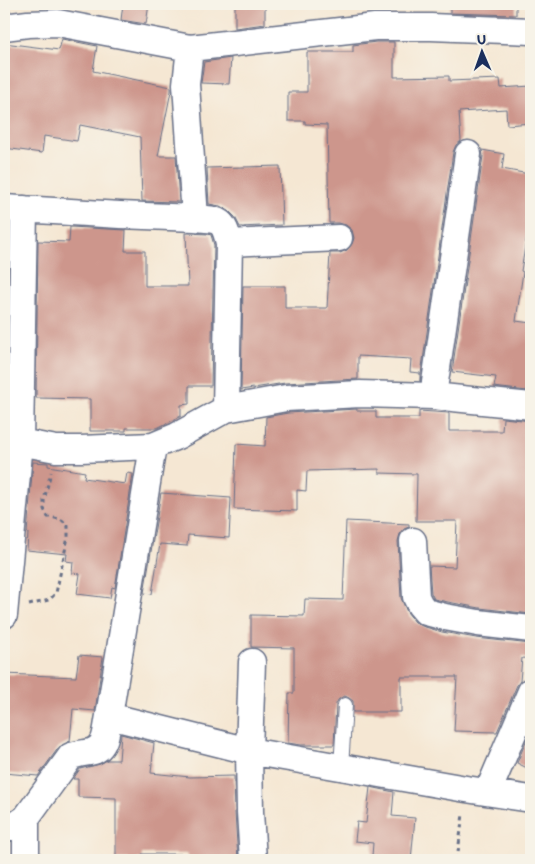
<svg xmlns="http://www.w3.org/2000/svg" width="535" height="864" font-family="Itim,sans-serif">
<rect width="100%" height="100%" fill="#f7f3e8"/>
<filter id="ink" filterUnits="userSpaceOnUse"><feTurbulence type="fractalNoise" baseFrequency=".02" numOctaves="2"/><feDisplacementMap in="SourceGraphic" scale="10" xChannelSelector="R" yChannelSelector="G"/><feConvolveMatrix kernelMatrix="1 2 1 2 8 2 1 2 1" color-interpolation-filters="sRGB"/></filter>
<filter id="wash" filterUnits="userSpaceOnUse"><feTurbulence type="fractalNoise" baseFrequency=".0096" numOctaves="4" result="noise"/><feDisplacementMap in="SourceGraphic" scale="20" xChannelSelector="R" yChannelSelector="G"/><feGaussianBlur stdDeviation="1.12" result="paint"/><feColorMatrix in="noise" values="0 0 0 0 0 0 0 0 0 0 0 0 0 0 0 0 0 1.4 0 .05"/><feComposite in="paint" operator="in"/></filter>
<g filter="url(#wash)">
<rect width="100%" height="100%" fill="#f5e7d3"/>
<g id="blocks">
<!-- building -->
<path fill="#cd968c" d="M123,4H149L146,24L121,20Z
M235,4H265V24L235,28Z
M450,4H516V15L450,13Z
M62,39L97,46L93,71L171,87V91L158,156H176L179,202L142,201L140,137L80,125L77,141L44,136L42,153L4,148V43L59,50Z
M376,42H394V77L449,76V81L500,79L501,88L531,86V123L507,125L506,109L459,112L461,141L456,145L453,152L420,381V373L410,372L411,359L358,356V379L285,383L241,390L243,286H285V308H327L330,253H340L347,250L352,244L354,238L352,230L346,225L338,223H329L327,125L305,124V121H288V92H307V52H353V45Z
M231,58L229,84L201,83L204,62Z
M482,150L504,154L502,169L529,174L525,199L531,200V211L521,271L523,272L516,321L531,323V368L527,391L494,387L496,377L452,372L483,156Z
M280,166L282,225L240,227L235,217L229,211L220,206L209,204L207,168Z
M70,227L126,230L125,251H145V286H188L186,233L208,234L211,235L214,245L211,386H189V404L181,405V416L157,428H126V431H90V399L36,398L38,241L69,242Z
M4,253H8L6,397H4Z
M357,409V411H376V418H419V411L449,413V431H502L503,418L531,421V614L480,608L448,602L434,599L431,593L429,566L455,567L457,521H416L417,474L379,473V469L307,471L306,491L297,490V511L234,509L236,444L265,446L266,417L288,413Z
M33,462L48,463V466L85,472L84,478L125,484L127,473L133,474L115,588L112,587L110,598L77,594L80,574L72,573L73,562L66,561L67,554L27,550L28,533H27Z
M161,493L231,498L229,538L188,535L187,546L160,544L152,594L144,593Z
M346,521L409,524V527L404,529L400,534L398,541L401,598L407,612L415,622L422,626L442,632L476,638L531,644V659L522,658L520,681L517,685L497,732L454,731L457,677H401V712H353V701L349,698L345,696L342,697L338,700L336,704L334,745H301L288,743L289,693H294V648L251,647V615L304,616L305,599L343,600Z
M79,655L103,657L95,711L73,709L70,741L59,747L38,776L4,773V674L76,677Z
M531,729V770L517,763Z
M121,734L154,743L151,773L190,777L234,776L235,813L238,860H188V854H142V859H116V798L78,797V779H73L80,769L100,764L107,760H119Z
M370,787L394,792L392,816L415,818L411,860H379L380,857L372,856L373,843L355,841L357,822L366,823Z"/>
</g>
</g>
<g filter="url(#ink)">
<use href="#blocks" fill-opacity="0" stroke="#676f87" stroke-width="1"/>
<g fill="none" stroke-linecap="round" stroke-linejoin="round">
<defs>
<path id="lane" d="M341,767L345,705"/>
<path id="street" d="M4,27L28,24L58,23L190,48L375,27H431L531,31
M4,208L120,215L195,218L186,84L190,48
M195,218C219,220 223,218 229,243L226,409
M229,243L339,238
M433,396L468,154
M4,439L56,449H81L153,446L177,436L226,409L286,398L360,394L433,396L531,406
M413,541L416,597L420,605L426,612L445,617L478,623L531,629
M4,615L20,442L24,209
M252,662L249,751L250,812L253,860
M109,716L153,446
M488,792L531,691
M4,828L14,826L26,818L71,756C78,754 83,753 90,752C107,749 106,730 109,716L249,751L466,789L531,799
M26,860V818"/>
</defs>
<!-- lane casing -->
<use href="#lane" stroke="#676f87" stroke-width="16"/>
<!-- street casing -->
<use href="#street" stroke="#676f87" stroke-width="29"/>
<!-- path -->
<path stroke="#676f87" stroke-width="3" stroke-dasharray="4 4" stroke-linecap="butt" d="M29,605L49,600L56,593L68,537V526L61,519L48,517L44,509V500L51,472
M457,860L463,814"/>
<!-- lane -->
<use href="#lane" stroke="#fff" stroke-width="14"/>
<!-- street -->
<use href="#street" stroke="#fff" stroke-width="26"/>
</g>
</g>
<!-- margin -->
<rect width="535" height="864" fill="none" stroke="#f7f3e8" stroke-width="20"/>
<!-- north arrow -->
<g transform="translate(482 52) rotate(358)" stroke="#f7f3e8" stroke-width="4" paint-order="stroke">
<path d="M0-4L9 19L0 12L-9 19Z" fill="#1b2f5e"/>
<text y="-8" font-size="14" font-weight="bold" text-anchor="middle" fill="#1b2f5e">U</text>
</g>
</svg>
